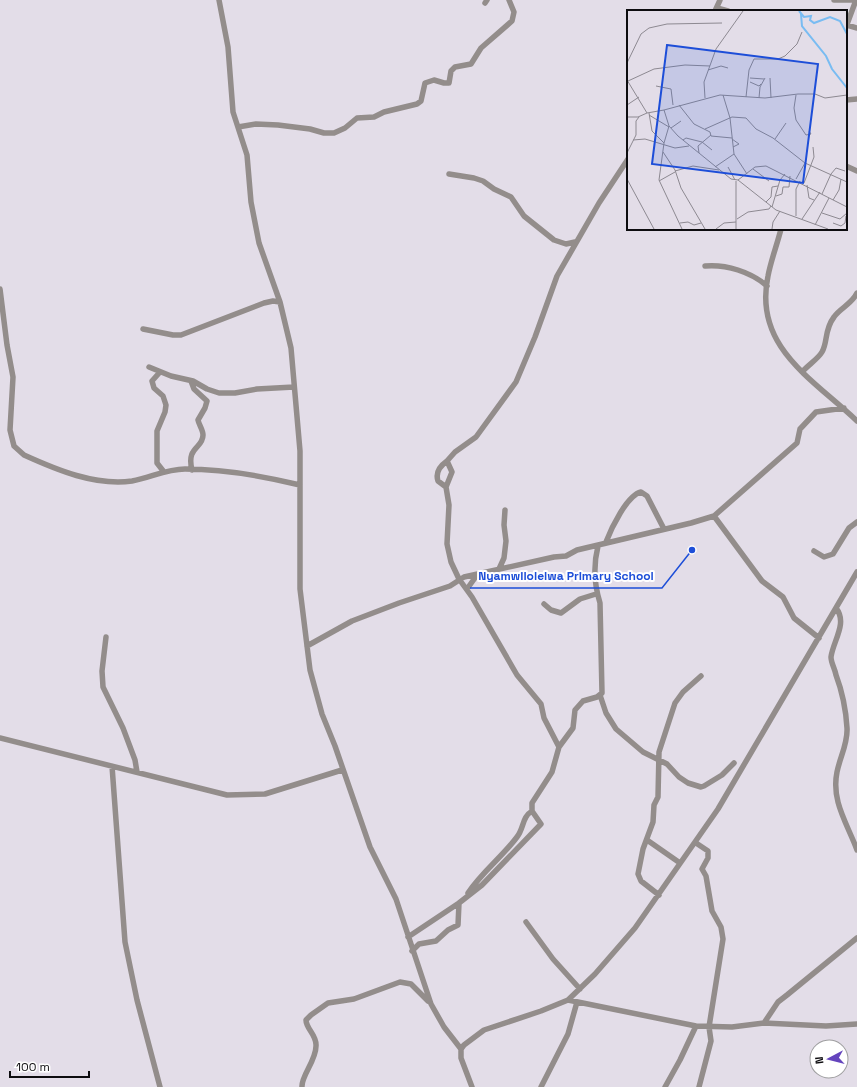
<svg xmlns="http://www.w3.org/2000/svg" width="857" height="1087" font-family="'Space Grotesk',sans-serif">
<rect width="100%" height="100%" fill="#e3dde8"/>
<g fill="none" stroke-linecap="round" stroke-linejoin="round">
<!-- minor -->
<path stroke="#938d8b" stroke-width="5.5" d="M219,0L228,47L233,112L247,155L251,202L259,243L280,302L291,348L300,451V589L310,670L322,714L335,746L370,847L396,899L431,1004L444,1027L461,1049
M834,0H851
M485,3L487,0
M717,8L728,11
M715,11L720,0
M847,25L857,28
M846,27L856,0
M846,100L857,99
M238,127L256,124L278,125L310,129L324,133H334L345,128L357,118L374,117L384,112L417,104L421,101L425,83L434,80L444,83H449L451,71L455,67L471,64L481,48L512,21L514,12L509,0
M846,166L857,171
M449,174L474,178L483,181L494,189L511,197L524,216L554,240L566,244L575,242
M781,229C777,245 771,260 768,276C753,347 813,379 857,421
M705,266C726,264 751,272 767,286
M0,289L7,345L13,377L10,430L14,446L24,455C57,470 95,486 132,481C150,478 166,469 185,469C224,469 263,476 300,485
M143,329L173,335H181L264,303L273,301L280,302
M149,367L171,376L193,381L207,389L219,393H235L257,389L294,387
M160,372L152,381L154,388L163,396L166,405L165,412L157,431V463L164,472
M802,372C808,365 818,359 822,352C828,342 824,330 834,317C840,308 852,304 857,293
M191,381L194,389L207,401L205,408L198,420C199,425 203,430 203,435C203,449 186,446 192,470
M446,487L438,481C435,472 440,466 447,461
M714,516L762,581L783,597L794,618L819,638
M606,542C611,529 627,495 641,492L647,496L664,529
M814,551L824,557L833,554L849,528L857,522
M499,569L504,558L506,541L504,525L505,510
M467,589L477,575
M544,604L551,610L561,613L580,599L596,594
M836,608C848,623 833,641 831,657C831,663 835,669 836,675C842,691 846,711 847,728C848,743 840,757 837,772C831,801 847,823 857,850
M106,637L102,671L103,687L123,728L135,760L137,772
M307,646L352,621L399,603L450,586L464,577L554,557L566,556L577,550L691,523L714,516L797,443L800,429L816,412L844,408
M600,695L606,713L616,729L643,752L667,764L679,777L688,783L701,787L704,786L722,775L734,763
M0,738L227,795L265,794L342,770
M559,747L544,718L541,704L517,675L472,597L459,579L451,562L447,544L449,505L446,487L452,472L447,461L455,452L476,437L516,382L535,337L557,276L599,203L628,159
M112,766L125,942L137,1000L160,1087
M647,840L680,863
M696,843L708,851V858L702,869L706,876L712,911L721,927L723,939L709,1027L711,1041L699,1087
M468,893C482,872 502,857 517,837C524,828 522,817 532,811
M659,895L641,881L638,874L643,849L653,822L654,805L658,797L659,752L675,703L683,692L701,676
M526,922L553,959L580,989
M408,937L459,903
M412,951L419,944L436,941L448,930L458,925L459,903L482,885L541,824L532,811V803L552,772L559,747L573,728L575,710L583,701L597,697L602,693L600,603C594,584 593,566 598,546
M568,1000L696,1026L732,1027L764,1023L826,1026L857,1024
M764,1023L778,1002L787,995L857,938
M302,1087C301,1076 316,1061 316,1046C317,1035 306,1029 306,1020L311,1015L328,1003L354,999L400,982L411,984L428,1001
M472,1087L461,1058V1049L464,1045L484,1030L541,1011L568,1000L595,974L635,928L718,809L857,572
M541,1087L568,1034L577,1002
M665,1087L680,1060L696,1026"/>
</g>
<!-- overview -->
<g transform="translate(627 10)">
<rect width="220" height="220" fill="#e3dde8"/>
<path fill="none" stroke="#79bcf2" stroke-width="2" d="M172,1L177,7L184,6L183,10L187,13L203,7L213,11L220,24M174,4L175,16L199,46L205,59L220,78"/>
<path fill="none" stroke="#8d8991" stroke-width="1" d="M0,53L14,24L22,18L40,14L95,13M81,60L94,56L101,58M123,68L137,69M143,68L144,88M0,70L20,103L37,100L42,116L51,126L104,169L111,170L128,157L139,156L220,197M1,71L27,59L58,55L83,56M123,72L132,76L134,74M29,76L44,79L46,95M96,85L103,108L107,144L120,164M169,85L167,98L169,110L179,125L184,124L182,121M119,87L122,60L127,49H151L158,46L170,34L175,22M78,88L77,72L89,39L116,1M132,88L133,77L138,68M0,95L12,87M52,95L67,114L83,122L84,126L105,128M37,100L93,85L138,88L171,84H188L198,88L220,85M22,103L25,121L37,133M22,105L42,117M0,107H11L20,103M42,116L37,133L32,170L55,219M44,118L54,111M78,119L105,107L119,108L129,119L146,128L178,153L220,172M105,129L112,134L106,137M148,129L159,113M6,130L18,129L48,138L62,136M56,130L59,128L75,132L85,140M36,142L48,160L54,178L78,219M0,143L9,125V111L12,107M72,143L71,136L84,125M88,157L107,144M101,157L108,170M126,159L142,171M48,161L66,156L92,160M204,164L209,158L218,161M0,169L27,219M169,169L178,153M111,170L149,200L201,219M32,171L48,162M109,171V219M177,173L187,147L186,137M180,175L182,188L187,190M195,184L204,164M149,186L155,184L156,177H162L163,166M206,190L212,180L214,169M139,192L144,187L145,177L151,176M145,197L153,170L158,164M195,203L213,209L220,203M169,206V179L173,171M110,209L121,202L142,199L144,196M175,209L193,182M53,213L61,212L67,215L74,213M206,213L214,216L218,213L219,206M188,215L202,188M89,219L97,213L109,212M145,219L146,212L153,201"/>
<path fill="#1d4ed8" fill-opacity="0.15" stroke="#1d4ed8" stroke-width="2" d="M40,35L191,54L176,173L25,154Z"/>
<rect width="220" height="220" fill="none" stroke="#0d0c0f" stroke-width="2"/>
</g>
<!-- callouts -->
<path fill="none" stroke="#1d4ed8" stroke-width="1.5" d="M692 550L662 588H470"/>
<circle fill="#1d4ed8" stroke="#fff" stroke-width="1.5" cx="692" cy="550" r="4"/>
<g font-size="12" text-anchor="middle" font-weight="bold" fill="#1d4ed8" stroke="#fff" stroke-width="4" stroke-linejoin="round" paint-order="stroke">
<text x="566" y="580">Nyamwilolelwa Primary School</text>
</g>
<!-- north arrow -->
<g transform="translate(829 1059) rotate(263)"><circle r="19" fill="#ffffff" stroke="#9e9e9f"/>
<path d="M0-3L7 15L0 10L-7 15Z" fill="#6444bd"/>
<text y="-6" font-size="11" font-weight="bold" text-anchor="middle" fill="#0d0c0f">N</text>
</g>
<!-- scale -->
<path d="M10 1071v6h79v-6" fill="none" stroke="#0d0c0f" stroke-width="2"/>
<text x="16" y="1071" font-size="12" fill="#0d0c0f" stroke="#ffffff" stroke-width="3" paint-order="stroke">100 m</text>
</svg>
